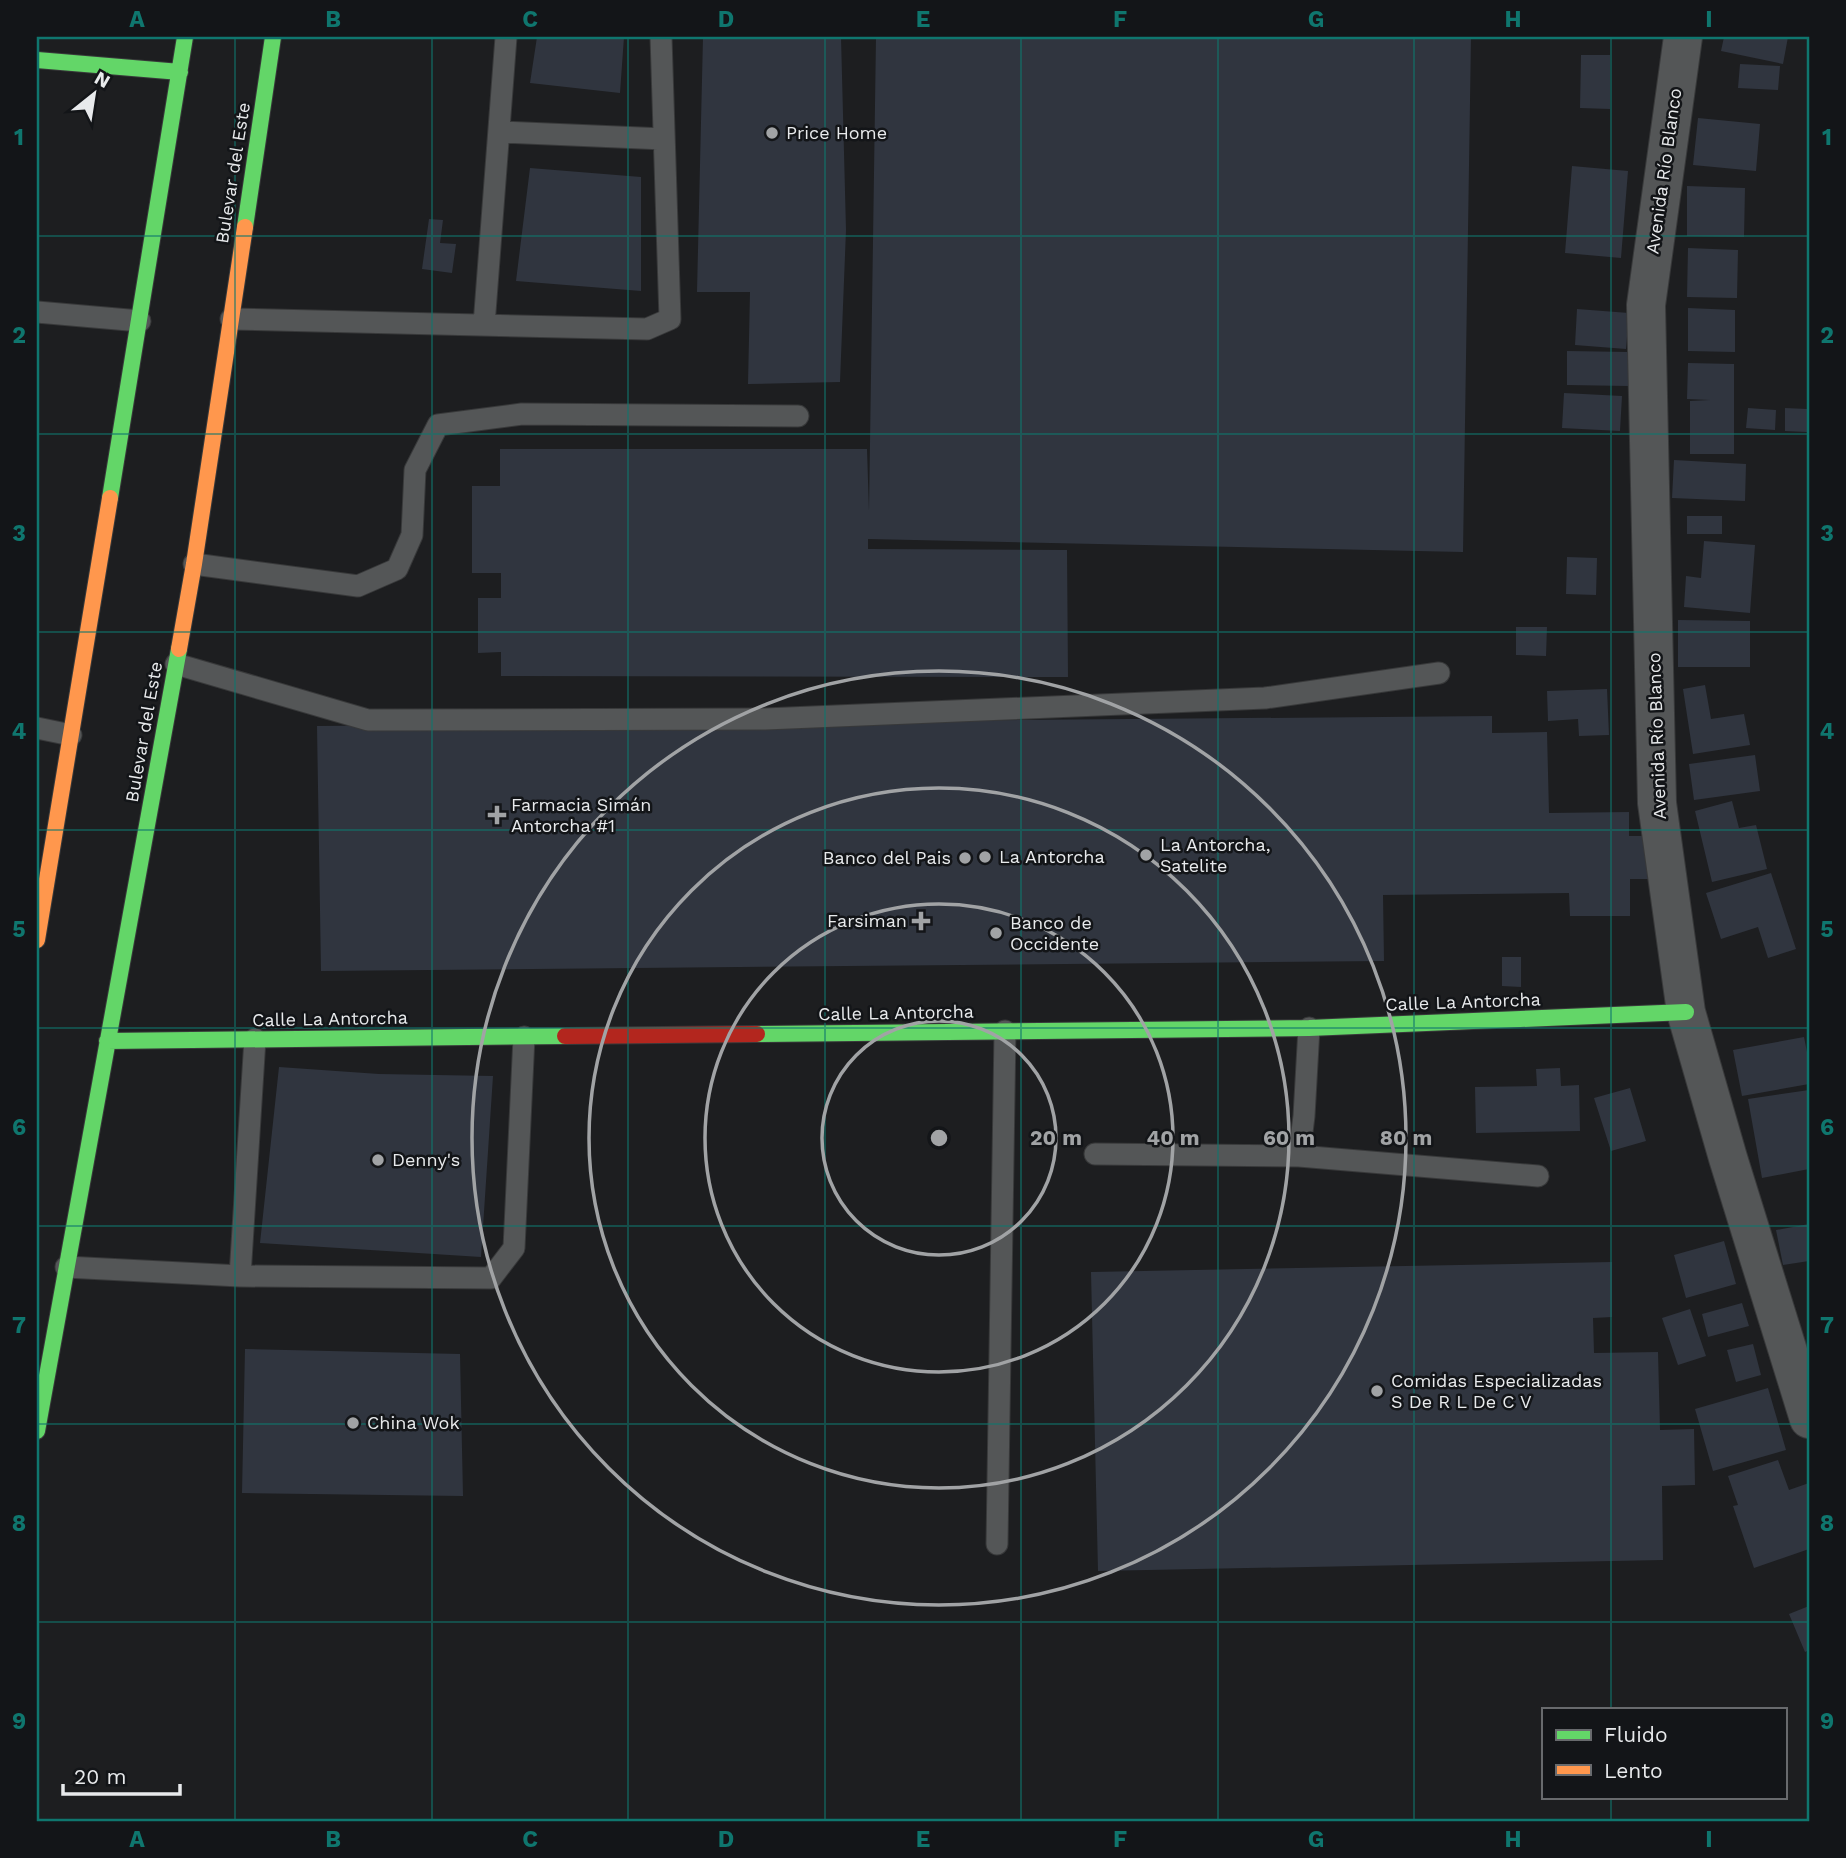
<svg xmlns="http://www.w3.org/2000/svg" width="1846" height="1858" font-family="'Work Sans',sans-serif">
<rect width="100%" height="100%" fill="#1d1e20"/>
<!-- building -->
<path fill="#30353f" d="M537,37H624L620,93L530,83Z
M703,37H841L846,230L840,382L748,384L750,292H697Z
M876,37H1471L1463,552L868,539V549L1067,550L1068,677L501,676V652L478,653V598H501V573H472V486H500V449H867L869,511Z
M1724,37H1788L1783,64L1721,51Z
M1581,55H1610V109L1580,108Z
M1740,64L1780,66L1778,90L1738,88Z
M1698,118L1760,124L1756,171L1693,165Z
M1572,166L1628,171L1621,258L1565,253Z
M530,168L641,177V291L516,281Z
M1687,186L1745,188L1744,237L1687,236Z
M429,219L443,220L440,243L456,244L452,273L422,269Z
M1688,248L1738,250L1737,298L1687,297Z
M1688,308L1735,310V352L1688,351Z
M1577,309L1629,313L1626,349L1575,345Z
M1567,351L1629,352L1628,386L1567,385Z
M1688,363L1734,364V454H1690V401L1710,400L1687,399Z
M1564,393L1622,396L1620,431L1562,428Z
M1748,408L1776,410L1775,430L1746,428Z
M1785,408L1807,409V432L1785,431Z
M1674,460L1746,464L1745,501L1672,498Z
M1687,516H1722V534H1687Z
M1704,541L1755,545L1750,613L1684,607L1686,576L1701,578Z
M1567,557L1597,558L1596,595L1566,594Z
M1678,620L1750,621V667H1678Z
M1516,627H1547L1546,656L1516,655Z
M1705,685L1711,719L1744,714L1750,745L1693,754L1683,689Z
M1607,689L1609,735L1579,736L1578,719L1548,721L1547,691Z
M1492,716V733L1547,732L1549,813L1629,812V836H1651L1652,879H1630V916H1570L1569,893L1383,895L1384,961L321,971L317,726Z
M1755,755L1760,791L1694,800L1689,764Z
M1732,801L1739,828L1756,825L1767,869L1712,882L1695,811Z
M1771,873L1796,949L1768,958L1758,927L1721,939L1706,893Z
M1502,957H1521V987L1502,986Z
M1804,1037L1809,1062V1084L1742,1096L1733,1050Z
M279,1067L379,1074L493,1076L481,1257L260,1243Z
M1560,1068L1561,1086L1579,1085L1580,1131L1476,1133L1475,1087L1537,1086L1536,1069Z
M1630,1088L1646,1141L1611,1151L1594,1098Z
M1809,1090V1169L1762,1178L1748,1099Z
M1809,1224V1261L1783,1265L1776,1230Z
M1724,1241L1736,1284L1686,1298L1674,1255Z
M1612,1262V1317L1593,1318L1594,1353L1658,1352L1660,1430L1694,1429L1695,1485L1662,1486L1663,1560L1098,1571L1091,1272Z
M1742,1303L1749,1326L1708,1337L1702,1314Z
M1690,1309L1706,1356L1678,1365L1662,1318Z
M1753,1344L1761,1375L1736,1382L1727,1350Z
M245,1349L460,1354L463,1496L242,1493Z
M1768,1388L1786,1450L1713,1471L1695,1409Z
M1778,1460L1789,1490L1809,1483V1549L1754,1568L1733,1506L1738,1505L1728,1476Z
M1809,1606V1650L1805,1652L1789,1614Z"/>
<g fill="none" stroke-linecap="round" stroke-linejoin="round">
<defs>
<path id="lane" d="M500,132L664,139
M37,312L140,321
M231,319L647,329L670,319L661,37
M484,325L506,37
M194,564L358,586L397,569L412,535L415,470L438,425L522,414L798,416
M176,664L368,720L765,719L1265,698L1439,673
M37,728L71,735
M1095,1154L1299,1156L1304,1116L1309,1028
M1299,1156L1538,1176
M66,1267L240,1276L491,1278L514,1248L524,1037
M240,1276L255,1039
M997,1544L1005,1031"/>
<path id="street" d="M1683,37L1646,305L1657,803L1686,1012L1728,1158L1809,1419"/>
<path id="fast" d="M37,60L180,72
M245,227L273,37
M110,498L185,37
M757,1034L1309,1028L1686,1012
M107,1041L565,1036
M37,1431L179,649"/>
<path id="slow" d="M179,649L194,564L245,227
M37,940L110,498"/>
<path id="jam" d="M565,1036L757,1034"/>
</defs>
<!-- lane casing -->
<use href="#lane" stroke="#38393a" stroke-width="23"/>
<!-- street casing -->
<use href="#street" stroke="#38393a" stroke-width="40"/>
<!-- fast casing -->
<use href="#fast" stroke="#38393a" stroke-width="18"/>
<!-- slow casing -->
<use href="#slow" stroke="#38393a" stroke-width="18"/>
<!-- jam casing -->
<use href="#jam" stroke="#38393a" stroke-width="18"/>
<!-- lane -->
<use href="#lane" stroke="#545657" stroke-width="21"/>
<!-- street -->
<use href="#street" stroke="#545657" stroke-width="38"/>
<!-- fast -->
<use href="#fast" stroke="#63d668" stroke-width="16"/>
<!-- slow -->
<use href="#slow" stroke="#ff974d" stroke-width="16"/>
<!-- jam -->
<use href="#jam" stroke="#b3261e" stroke-width="16"/>
</g>
<!-- grid -->
<path fill="none" stroke="#0f766e" stroke-width="2" stroke-opacity="0.55" d="M235,37V1821M432,37V1821M628,37V1821M825,37V1821M1021,37V1821M1218,37V1821M1414,37V1821M1611,37V1709M37,236H1809M37,434H1809M37,632H1809M37,830H1809M37,1028H1809M37,1226H1809M37,1424H1809M37,1622H1809M1611,1797V1821"/>
<!-- distance rings -->
<g fill="none" stroke="#a1a3a5" stroke-width="3.5">
<circle cx="939" cy="1138" r="117"/>
<circle cx="939" cy="1138" r="234"/>
<circle cx="939" cy="1138" r="350"/>
<circle cx="939" cy="1138" r="467"/>
</g>
<!-- markers -->
<g fill="#a1a3a5" stroke="#131518" stroke-width="2.5">
<circle cx="772" cy="133" r="7"/>
<path d="M493.5 804.5h7v7h7v7h-7v7h-7v-7h-7v-7h7z"/>
<circle cx="1146" cy="855" r="7"/>
<circle cx="985" cy="857" r="7"/>
<circle cx="965" cy="858" r="7"/>
<path d="M917.5 910.5h7v7h7v7h-7v7h-7v-7h-7v-7h7z"/>
<circle cx="996" cy="933" r="7"/>
<circle cx="378" cy="1160" r="7"/>
<circle cx="1377" cy="1391" r="7"/>
<circle cx="353" cy="1423" r="7"/>
</g>
<g text-anchor="middle" stroke-width="5" stroke-linejoin="round" paint-order="stroke">
<!-- poi labels -->
<g font-size="18" fill="#e8eaec" stroke="#131518" text-anchor="start">
<text x="786" y="139">Price Home</text>
<text x="511" y="811">Farmacia Simán<tspan x="511" dy="21">Antorcha #1</tspan></text>
<text x="1160" y="851">La Antorcha,<tspan x="1160" dy="21">Satelite</tspan></text>
<text x="999" y="863">La Antorcha</text>
<text x="951" y="864" text-anchor="end">Banco del Pais</text>
<text x="907" y="927" text-anchor="end">Farsiman</text>
<text x="1010" y="929">Banco de<tspan x="1010" dy="21">Occidente</tspan></text>
<text x="392" y="1166">Denny's</text>
<text x="1391" y="1387">Comidas Especializadas<tspan x="1391" dy="21">S De R L De C V</tspan></text>
<text x="367" y="1429">China Wok</text>
</g>
<!-- street labels -->
<g font-size="18" fill="#e8eaec" stroke="#131518">
<text transform="translate(1664 171) rotate(-82)" y="6">Avenida Río Blanco</text>
<text transform="translate(233 173) rotate(-81)" y="6">Bulevar del Este</text>
<text transform="translate(144 732) rotate(-80)" y="6">Bulevar del Este</text>
<text transform="translate(1657 736) rotate(-92)" y="6">Avenida Río Blanco</text>
<text transform="translate(1463 1002) rotate(-2)" y="6">Calle La Antorcha</text>
<text transform="translate(896 1013) rotate(-1)" y="6">Calle La Antorcha</text>
<text transform="translate(330 1019) rotate(-1)" y="6">Calle La Antorcha</text>
</g>
</g>
<circle cx="939" cy="1138" r="10" fill="#a1a3a5" stroke="#131518" stroke-width="3.5"/>
<g font-size="21" text-anchor="middle" font-weight="bold" fill="#a1a3a5" stroke="#131518" stroke-width="5" stroke-linejoin="round" paint-order="stroke">
<text x="1056" y="1145">20 m</text>
<text x="1173" y="1145">40 m</text>
<text x="1289" y="1145">60 m</text>
<text x="1406" y="1145">80 m</text>
</g>
<!-- border -->
<rect width="1846" height="1858" fill="none" stroke="#131518" stroke-width="77"/>
<!-- legend -->
<rect x="1542" y="1708" width="245" height="91" fill="#131518" stroke="#686a6d" stroke-width="2"/>
<rect x="1556" y="1730" width="35" height="10" fill="#63d668" stroke="#686a6d" stroke-width="2"/>
<text x="1604" y="1742" font-size="21" fill="#e8eaec">Fluido</text>
<rect x="1556" y="1765" width="35" height="10" fill="#ff974d" stroke="#686a6d" stroke-width="2"/>
<text x="1604" y="1778" font-size="21" fill="#e8eaec">Lento</text>
<!-- north arrow -->
<g transform="translate(94 94) rotate(30)" stroke="#131518" stroke-width="5" paint-order="stroke">
<path d="M0-5L12 26L0 18L-12 26Z" fill="#e8eaec"/>
<text y="-10" font-size="19" font-weight="bold" text-anchor="middle" fill="#e8eaec">N</text>
</g>
<!-- scale -->
<path d="M63 1784v10h117v-10" fill="none" stroke="#e8eaec" stroke-width="3.5"/>
<text x="74" y="1784" font-size="21" fill="#e8eaec" stroke="#131518" stroke-width="5" paint-order="stroke">20 m</text>
<rect x="38" y="38" width="1770" height="1782" fill="none" stroke="#0f766e" stroke-width="2.5"/>
<g font-size="23" text-anchor="middle" font-weight="bold" fill="#0f766e">
<text x="137" y="27">A</text>
<text x="333" y="27">B</text>
<text x="530" y="27">C</text>
<text x="726" y="27">D</text>
<text x="923" y="27">E</text>
<text x="1120" y="27">F</text>
<text x="1316" y="27">G</text>
<text x="1513" y="27">H</text>
<text x="1709" y="27">I</text>
<text x="19" y="145">1</text>
<text x="1827" y="145">1</text>
<text x="19" y="343">2</text>
<text x="1827" y="343">2</text>
<text x="19" y="541">3</text>
<text x="1827" y="541">3</text>
<text x="19" y="739">4</text>
<text x="1827" y="739">4</text>
<text x="19" y="937">5</text>
<text x="1827" y="937">5</text>
<text x="19" y="1135">6</text>
<text x="1827" y="1135">6</text>
<text x="19" y="1333">7</text>
<text x="1827" y="1333">7</text>
<text x="19" y="1531">8</text>
<text x="1827" y="1531">8</text>
<text x="19" y="1729">9</text>
<text x="1827" y="1729">9</text>
<text x="137" y="1847">A</text>
<text x="333" y="1847">B</text>
<text x="530" y="1847">C</text>
<text x="726" y="1847">D</text>
<text x="923" y="1847">E</text>
<text x="1120" y="1847">F</text>
<text x="1316" y="1847">G</text>
<text x="1513" y="1847">H</text>
<text x="1709" y="1847">I</text>
</g>
</svg>
